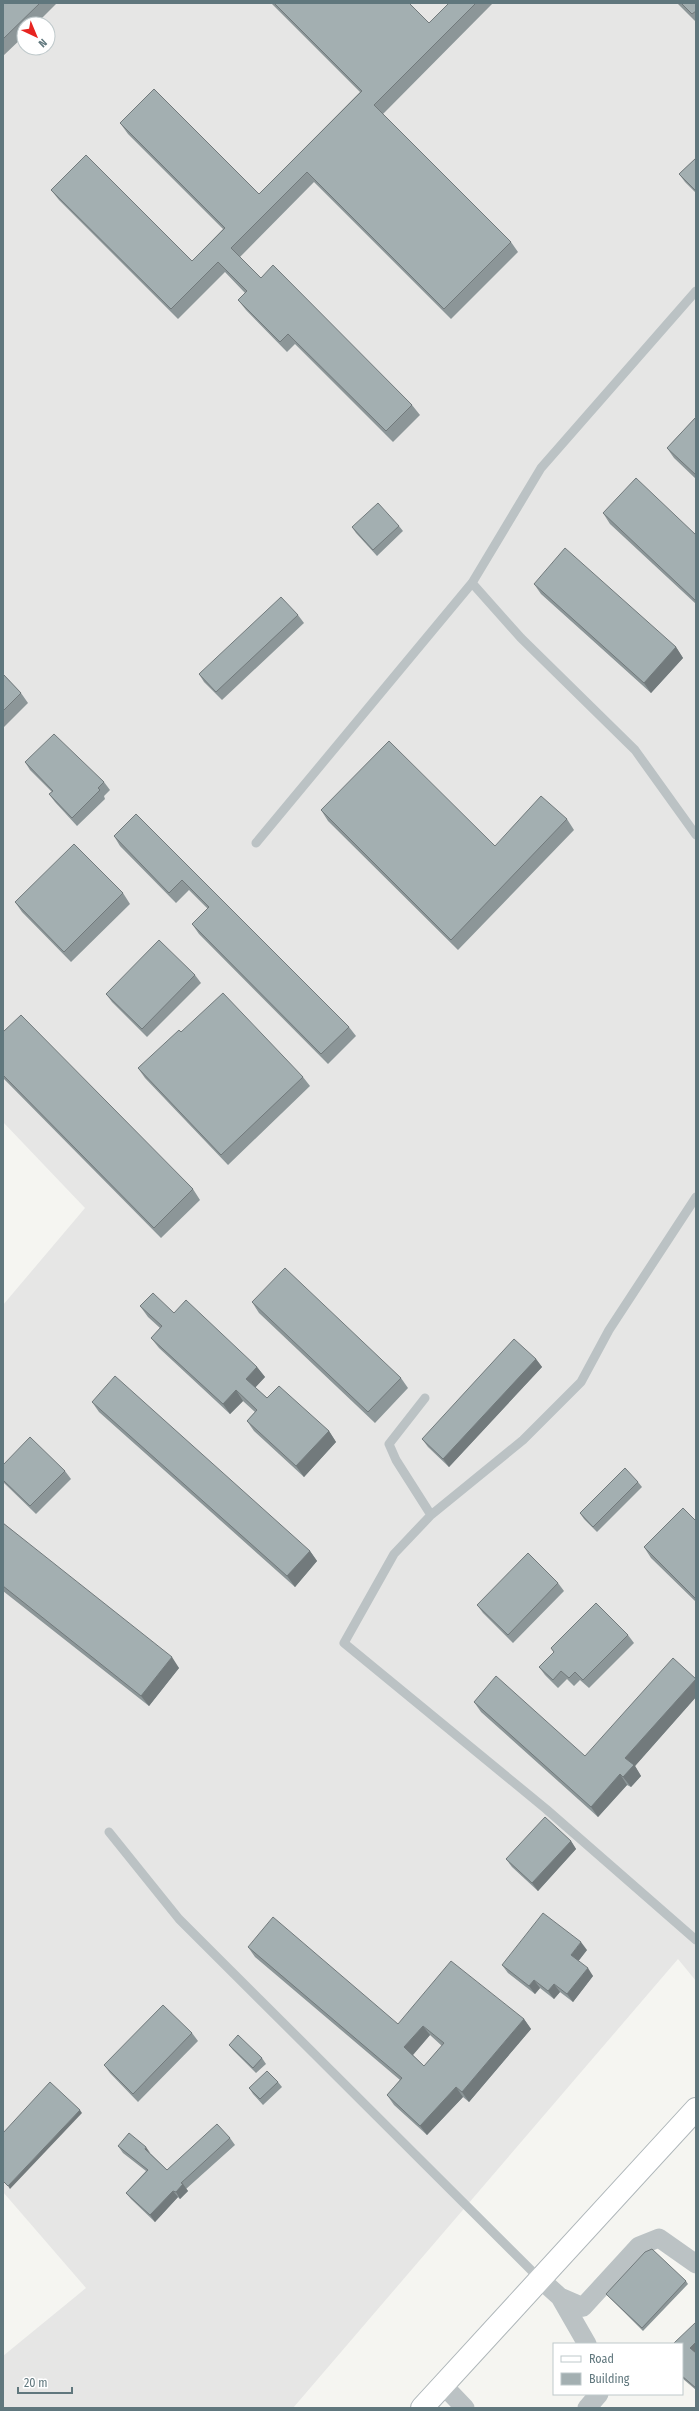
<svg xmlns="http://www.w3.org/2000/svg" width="699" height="2411" font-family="'Fira Sans Condensed',sans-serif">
<rect width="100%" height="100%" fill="#f5f5f1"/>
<!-- built -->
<path fill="#e6e6e5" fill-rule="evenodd" d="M3,3H696V1981L678,1959L293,2408H3V2356L86,2288L3,2192V1305L85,1208L3,1122ZM24,24H48V48H24Z"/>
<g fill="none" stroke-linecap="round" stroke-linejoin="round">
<defs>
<path id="secondary" d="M422,2408L696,2109"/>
</defs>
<!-- secondary casing -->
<use href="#secondary" stroke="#aeb6b9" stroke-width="24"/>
<!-- lane -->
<path stroke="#bbc2c4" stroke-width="9" d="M472,583L521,638L635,750L696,835
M256,843L472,583L541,468L696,291
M696,1197L609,1330L581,1382L523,1440L431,1515L394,1554L344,1643L546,1809L696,1940
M425,1398L389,1444L396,1460L431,1515
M109,1832L179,1919L540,2279"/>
<!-- street -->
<path stroke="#bbc2c4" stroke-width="19" d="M540,2279L560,2297L583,2307L639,2246L659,2238L696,2264
M560,2297L587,2344
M443,2385L465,2408
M587,2408L599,2394"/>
<!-- secondary -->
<use href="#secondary" stroke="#fff" stroke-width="22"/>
</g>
<!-- wall -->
<path fill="#8c9698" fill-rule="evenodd" d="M3,3H57L36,24H24V36L3,56Z
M271,3H409L429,23L449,3H493L383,114L511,242L518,252L451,319L314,182L240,257L261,278L412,405L420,415L393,442L295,344L287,352L246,310L238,300L245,293L225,272L178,319L59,200L51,190L192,261L223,229L128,134L120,123L259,194L360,92Z
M677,3H696V22Z
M696,158V193L685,182L679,174Z
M696,417V479L674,458L667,448Z
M603,513L696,535V604L610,524Z
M399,526L403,531L377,556L356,533L352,527Z
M534,584L676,647L683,658L651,693L541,594Z
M298,615L304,623L222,700L204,682L199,674Z
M3,674L21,693L28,703L3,728Z
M25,762L104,782L110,790L104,796L105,799L77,826L55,802L49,794L52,792L30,770Z
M321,810L495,846L567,819L574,830L458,950L328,821Z
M136,814L349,1027L356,1036L328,1064L199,934L192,924L208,909L189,890L176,903L120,846L114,836Z
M123,893L130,904L71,962L22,912L15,902Z
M195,975L201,983L147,1037L112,1002L106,994Z
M3,1032L193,1189L200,1200L161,1238L3,1078Z
M181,1032L303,1077L310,1086L228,1165L145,1078L138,1068Z
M252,1302L401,1378L408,1388L375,1423L259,1313Z
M140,1306L174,1313L257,1367L265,1377L255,1387L267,1398L329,1431L336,1442L304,1477L254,1431L247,1421L255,1412L243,1401L230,1414L159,1348L151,1338L160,1328L148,1317Z
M536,1359L542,1367L449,1467L428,1447L422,1439Z
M92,1402L310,1551L317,1561L295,1587L99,1412Z
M3,1465L65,1471L71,1479L36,1514L3,1482Z
M638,1482L642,1487L597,1532L584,1519L580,1513Z
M696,1521V1602L651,1558L644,1547Z
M3,1523L179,1668L149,1706L3,1591Z
M558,1583L564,1591L513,1643L483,1613L477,1605Z
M628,1635L634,1643L589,1688L580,1680L574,1686L567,1679L558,1688L545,1675L539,1667L554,1652L551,1648Z
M696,1679V1697L635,1766L641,1776L631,1787L627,1785L598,1817L481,1712L474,1702L585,1756Z
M571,1841L576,1849L538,1891L512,1867L506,1859Z
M248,1947L398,2024L524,2019L531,2029L469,2102L463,2097L427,2135L394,2105L387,2095L400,2080L255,1957ZM430,2035L442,2046L424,2066L413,2055Z
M587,1950L578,1961L593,1976L573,2002L560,1992L554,1999L540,1988L535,1994L508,1973L502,1965Z
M192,2033L198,2041L138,2102L110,2073L104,2065Z
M229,2045L262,2058L266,2064L256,2073L233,2050Z
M278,2082L282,2087L263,2105L253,2094L249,2088Z
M230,2138L235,2145L186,2189L188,2191L180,2199L178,2197L155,2222L131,2199L126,2193L146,2171L123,2153L118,2146L151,2154L167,2170Z
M686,2281L688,2284L643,2331L606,2294Z
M696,2322V2351L695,2352L696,2353V2390L682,2378V2344Z"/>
<!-- shaded-wall -->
<path fill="#727a7c" d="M676,647L683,658L651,693L644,683Z
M536,1359L542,1367L449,1467L443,1459Z
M257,1367L265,1377L254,1389L246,1379Z
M236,1390L243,1401L230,1414L223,1404Z
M329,1431L336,1442L304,1477L296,1466Z
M310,1551L317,1561L295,1587L287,1576Z
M172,1657L179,1668L149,1706L141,1696Z
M696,1679V1697L635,1766L641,1776L631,1787L623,1777L625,1758Z
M620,1774L627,1785L598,1817L591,1807Z
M571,1841L576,1849L538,1891L532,1883Z
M581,1942L587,1950L577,1963L571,1955Z
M588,1968L593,1976L573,2002L567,1994Z
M534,1980L540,1988L535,1994L529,1986Z
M554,1984L560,1992L554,1999L548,1991Z
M524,2019L531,2029L469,2102L462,2092Z
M423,2026L430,2035L411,2057L404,2047Z
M456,2087L463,2097L427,2135L420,2126Z
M80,2110L82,2113L10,2189L8,2186Z
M146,2147L151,2154L145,2149Z
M183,2184L188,2191L180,2199L176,2192Z
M173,2191L178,2197L155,2222L150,2215Z
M696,2342V2351L694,2353L690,2348Z"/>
<!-- building -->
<path fill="#a3afb1" stroke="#727a7c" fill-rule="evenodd" d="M3,3H40L3,39Z
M274,3H409L429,23L449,3H476L374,105L511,242L444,309L307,172L231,248L261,278L273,265L412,405L386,431L288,334L280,342L238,300L247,291L218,262L171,309L51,190L86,155L192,261L225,228L120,123L154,89L259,194L362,91Z
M681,3H696V11L692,14Z
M696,158V191L679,174Z
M696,417V475L667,448Z
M636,478L696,535V601L603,513Z
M378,503L399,526L373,550L352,527Z
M565,548L676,647L644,683L534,584Z
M281,597L298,615L216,692L199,674Z
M3,674L21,693L3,711Z
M54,734L104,782L98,788L100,790L72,818L49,794L53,791L25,762Z
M389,741L495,846L541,796L567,819L451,940L321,810Z
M136,814L349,1027L321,1054L192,924L209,907L182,880L169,893L114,836Z
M74,844L123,893L64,952L15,902Z
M159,940L195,975L142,1029L106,994Z
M223,993L303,1077L221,1155L138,1068L179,1030L181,1032Z
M21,1015L193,1189L154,1228L3,1075V1032Z
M285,1268L401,1378L368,1412L252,1302Z
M153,1293L174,1313L186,1300L257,1367L246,1379L267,1398L279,1386L329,1431L296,1466L247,1421L257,1410L236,1390L223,1404L151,1338L162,1326L140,1306Z
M514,1339L536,1359L443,1459L422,1439Z
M115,1376L310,1551L287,1576L92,1402Z
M30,1437L65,1471L30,1506L3,1480V1465Z
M625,1468L638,1482L593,1527L580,1513Z
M683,1508L696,1521V1599L644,1547Z
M3,1523L172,1657L141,1696L3,1586Z
M528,1553L558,1583L508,1635L477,1605Z
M596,1603L628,1635L583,1680L575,1672L569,1678L561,1671L553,1680L539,1667L554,1652L551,1648Z
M673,1658L696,1679L625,1758L634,1765L623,1777L620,1774L591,1807L474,1702L496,1676L585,1756Z
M545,1817L571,1841L532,1883L506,1859Z
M543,1913L581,1942L571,1955L588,1968L567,1994L554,1984L548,1991L534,1980L529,1986L502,1965Z
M273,1917L398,2024L451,1961L524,2019L462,2092L456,2087L420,2126L387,2095L402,2078L248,1947ZM423,2026L444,2043L424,2066L404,2047Z
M163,2005L192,2033L133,2094L104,2065Z
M238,2035L262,2058L253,2068L229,2045Z
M267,2071L278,2082L260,2099L249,2088Z
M50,2082L80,2110L8,2186L3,2181V2133Z
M217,2124L230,2138L181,2183L183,2184L176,2192L173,2191L150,2215L126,2193L148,2170L118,2146L129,2133L146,2147L145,2149L167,2170Z
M652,2249L686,2281L642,2328L606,2294L645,2252Z
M696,2322V2342L690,2348L696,2353V2388L682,2376V2344H673Z"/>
<!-- border -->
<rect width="699" height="2411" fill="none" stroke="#60777d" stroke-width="8"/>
<!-- legend -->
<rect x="553" y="2343" width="130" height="52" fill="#ffffff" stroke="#bfc9cb"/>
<rect x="561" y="2356" width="20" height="6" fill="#ffffff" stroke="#bfc9cb"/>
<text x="589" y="2363" font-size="12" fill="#60777d">Road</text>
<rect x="561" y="2373" width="20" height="12" fill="#a3afb1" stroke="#bfc9cb"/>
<text x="589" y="2383" font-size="12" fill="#60777d">Building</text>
<!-- north arrow -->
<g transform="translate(36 36) rotate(136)"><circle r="19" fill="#ffffff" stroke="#bfc9cb"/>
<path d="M0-3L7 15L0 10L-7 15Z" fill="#e72420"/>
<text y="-6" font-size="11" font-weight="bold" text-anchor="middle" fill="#60777d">N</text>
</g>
<!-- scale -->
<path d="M18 2387v6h54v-6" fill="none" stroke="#60777d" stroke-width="2"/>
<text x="24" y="2387" font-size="12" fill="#60777d" stroke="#ffffff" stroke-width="3" paint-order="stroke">20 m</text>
</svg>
